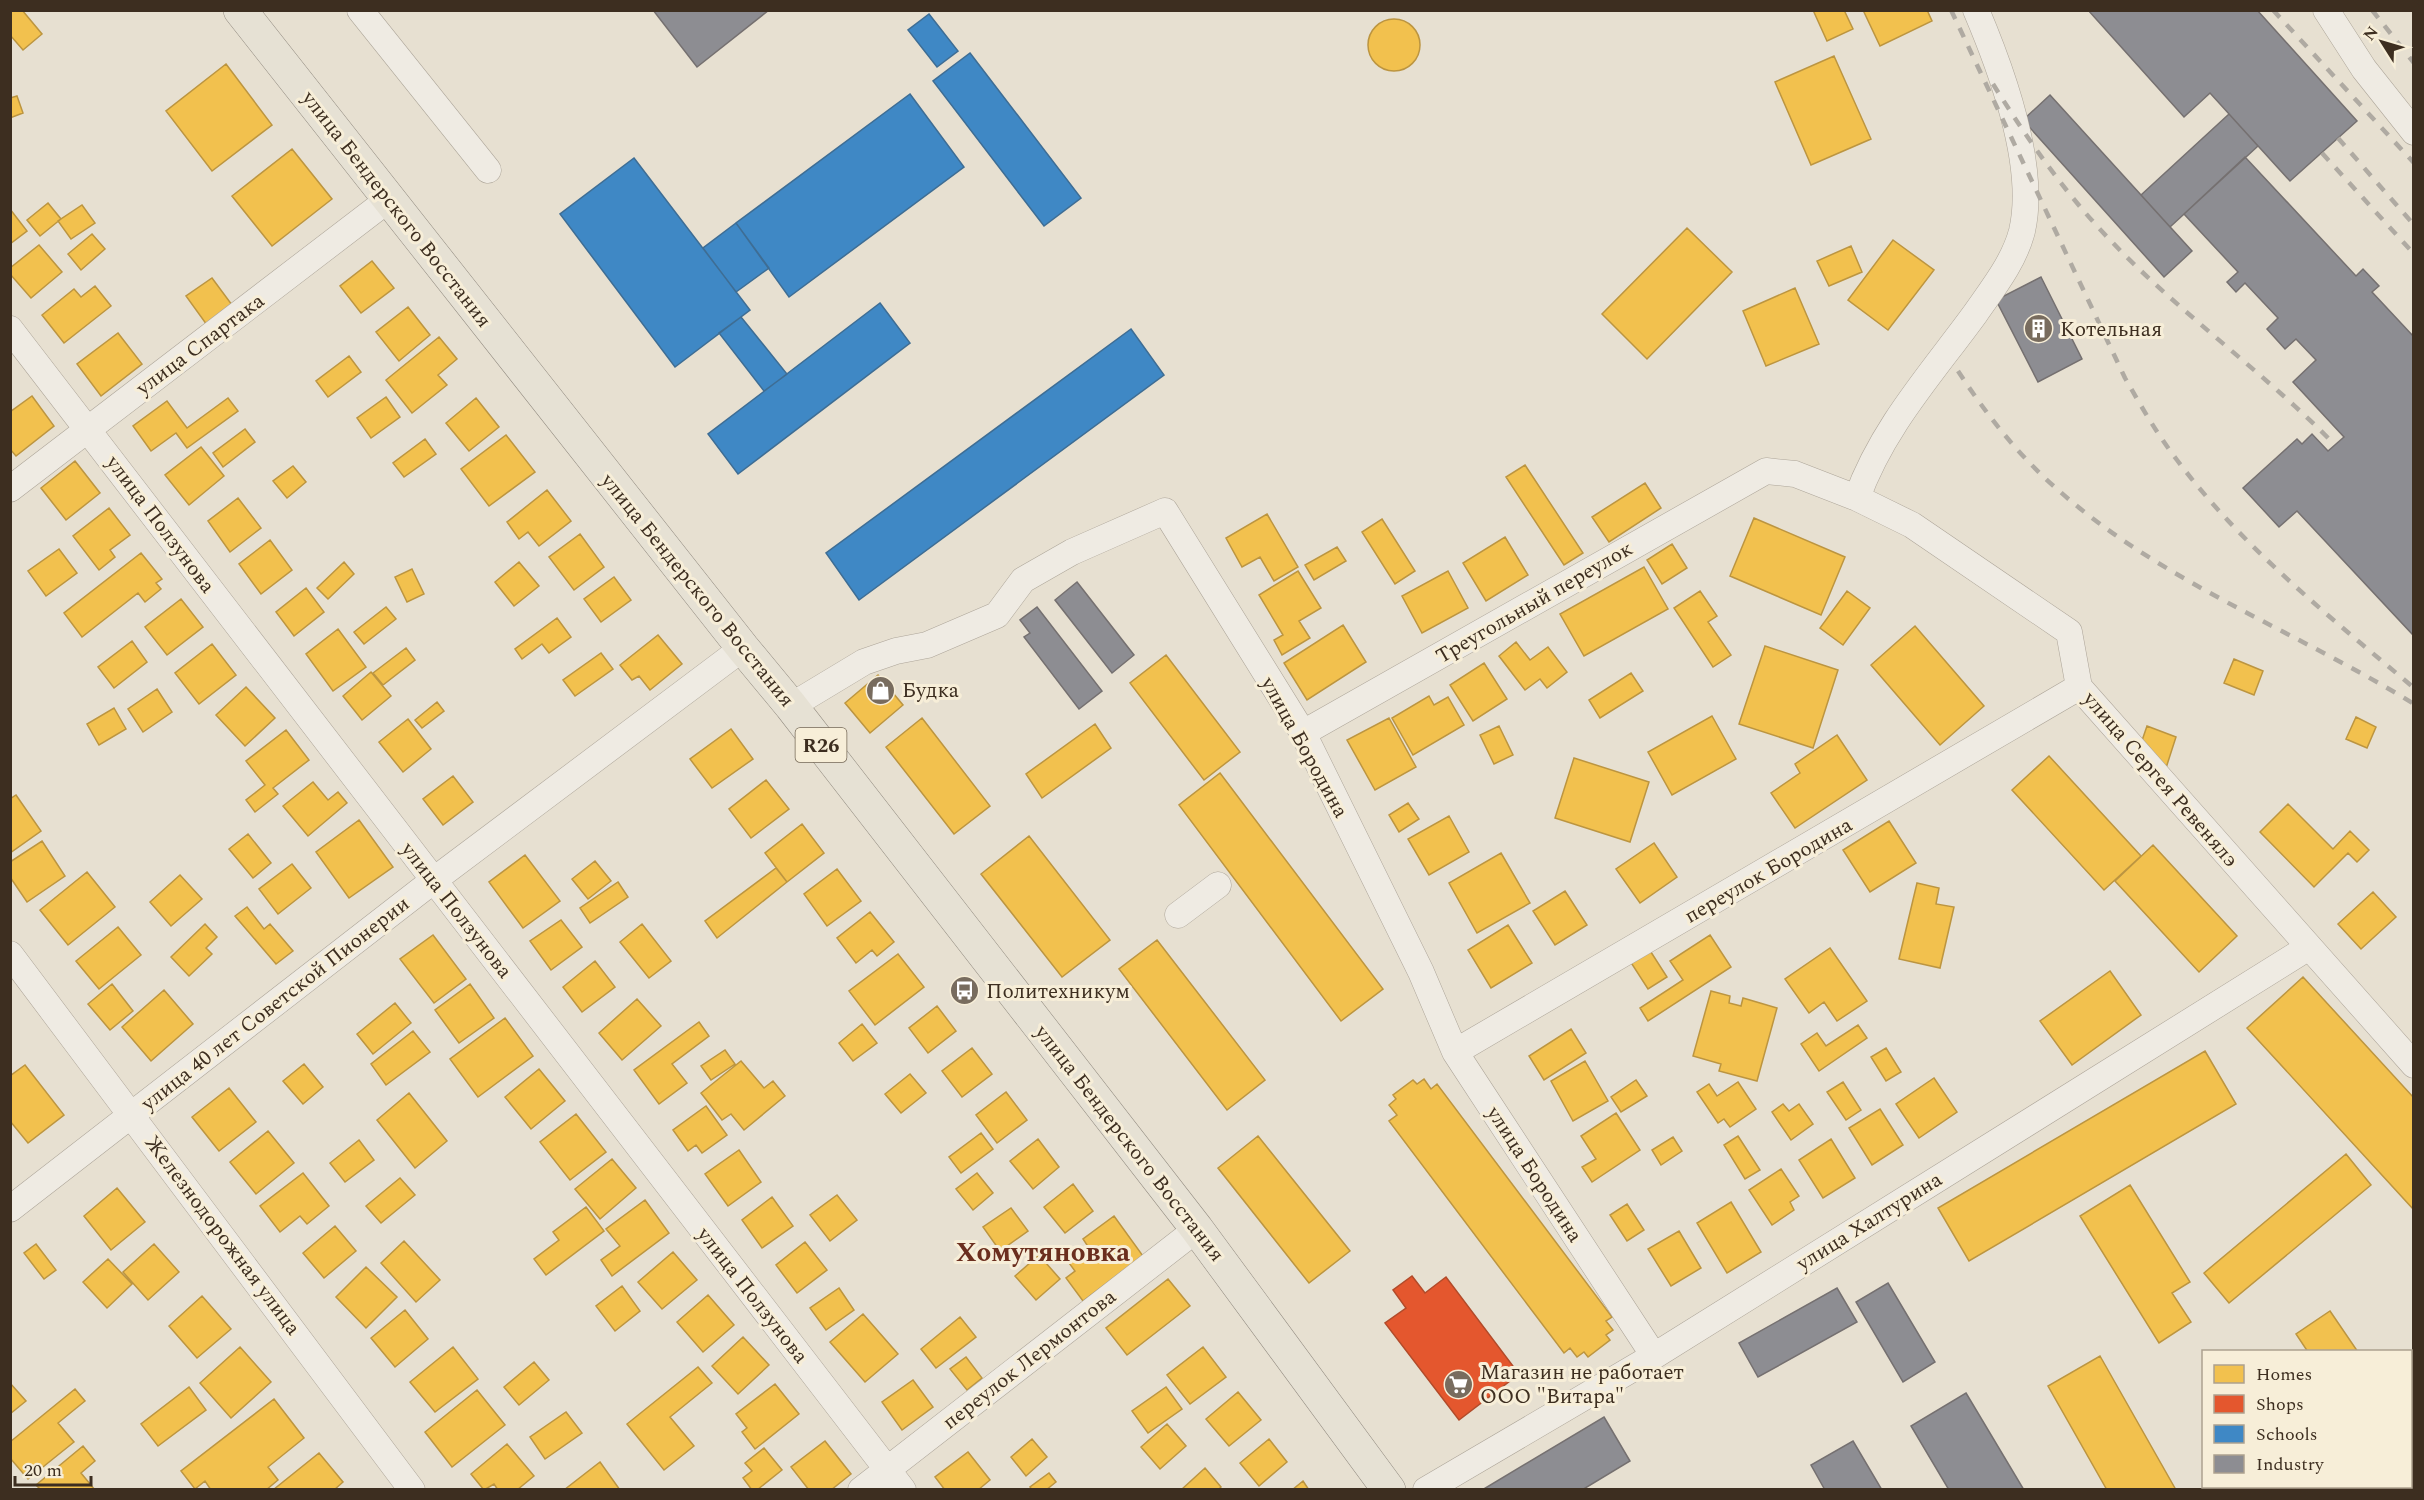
<svg xmlns="http://www.w3.org/2000/svg" width="2424" height="1500" font-family="Spectral,serif">
<rect width="100%" height="100%" fill="#e7e0d1"/>
<!-- homes -->
<path fill="#f2c14e" stroke="#bc9540" stroke-width="1.5" d="M10,10H22L42,34L23,50L10,35Z
M1813,10H1844L1853,29L1827,41Z
M1863,10H1927L1932,21L1880,46Z
M1368 45a26 26 0 1 1 52 0a26 26 0 1 1-52 0Z
M1834,56L1871,139L1811,165L1775,82Z
M226,64L272,125L212,171L166,111Z
M17,96L23,113L10,118V98Z
M292,149L332,199L272,246L232,196Z
M48,203L61,219L40,236L27,220Z
M82,205L95,223L71,239L58,221Z
M10,209L27,231L10,244Z
M1687,228L1732,272L1647,359L1602,314Z
M92,234L105,249L81,270L68,254Z
M1893,240L1934,270L1888,330L1848,300Z
M39,245L62,272L31,298L10,274V268Z
M1851,246L1862,272L1829,286L1817,261Z
M372,261L394,288L361,313L340,286Z
M212,278L238,313L212,332L186,296Z
M95,286L111,306L64,343L42,315L74,289L81,297Z
M1795,288L1819,344L1766,366L1743,311Z
M408,307L430,335L399,361L376,332Z
M118,333L142,364L101,396L77,364Z
M439,337L457,359L438,375L447,385L412,413L386,380Z
M349,356L361,372L328,397L316,381Z
M32,396L54,426L16,456L10,449V412Z
M386,397L400,417L371,438L357,418Z
M228,398L238,411L187,448L176,433L151,451L133,426L167,401L187,428Z
M476,398L499,427L469,451L446,423Z
M245,429L255,442L223,467L213,453Z
M506,435L535,472L489,506L461,469Z
M425,439L436,454L404,477L393,463Z
M201,447L224,476L189,505L165,475Z
M75,461L100,493L66,520L41,488Z
M1525,465L1583,553L1564,565L1506,477Z
M293,466L306,482L287,498L273,481Z
M1645,483L1661,508L1609,542L1592,517Z
M547,490L571,521L539,546L528,532L519,539L507,522Z
M238,498L261,528L230,552L208,521Z
M109,508L130,535L110,550L115,557L99,570L73,536Z
M1267,514L1298,567L1274,581L1260,557L1242,567L1226,538Z
M1754,518L1845,557L1821,615L1730,576Z
M1382,519L1415,571L1395,584L1362,532Z
M580,534L604,567L574,590L549,557Z
M1505,537L1528,575L1486,601L1463,563Z
M270,540L292,570L261,594L239,564Z
M1672,544L1687,568L1662,584L1647,560Z
M1337,547L1346,561L1314,580L1305,565Z
M59,549L77,573L46,596L28,571Z
M141,553L162,579L156,583L161,589L145,602L138,593L82,637L64,613Z
M344,562L354,574L328,599L317,588Z
M519,562L539,586L514,606L495,582Z
M1644,567L1668,609L1584,656L1560,614Z
M412,569L424,594L407,602L395,577Z
M1298,571L1321,608L1299,621L1310,638L1282,655L1274,640L1283,635L1259,595Z
M1448,571L1468,608L1422,633L1402,596Z
M614,577L631,600L601,622L584,599Z
M306,588L324,612L294,636L276,612Z
M1700,591L1717,616L1708,622L1731,655L1713,667L1674,608Z
M1847,591L1870,608L1843,645L1820,628Z
M181,599L203,627L167,655L145,627Z
M386,607L396,619L364,644L354,632Z
M557,618L571,637L549,653L542,644L522,659L515,649Z
M1343,625L1366,662L1307,700L1284,663Z
M1915,626L1984,706L1940,745L1871,665Z
M338,629L366,667L333,691L306,654Z
M658,635L682,664L650,690L639,676L632,680L620,665Z
M132,641L147,662L114,688L98,667Z
M1516,642L1530,660L1548,647L1567,672L1547,688L1540,679L1525,690L1499,656Z
M212,644L236,675L199,704L175,673Z
M1765,646L1838,670L1813,748L1739,724Z
M406,648L415,660L383,685L373,673Z
M601,653L613,669L575,696L563,680Z
M1166,655L1240,752L1204,780L1130,683Z
M2234,659L2263,671L2254,695L2224,683Z
M1484,663L1507,699L1473,721L1450,685Z
M371,672L391,696L362,720L343,696Z
M1631,673L1643,691L1600,718L1589,700Z
M878,675L903,705L870,733L845,703Z
M246,687L275,718L245,746L216,715Z
M157,689L172,712L143,732L128,709Z
M1429,696L1434,705L1448,697L1464,725L1413,755L1392,718Z
M437,702L444,711L422,728L415,720Z
M114,708L126,729L99,745L87,724Z
M1712,716L1736,759L1672,795L1648,752Z
M2356,717L2376,727L2367,748L2346,739Z
M922,718L990,806L954,834L886,747Z
M1389,718L1416,767L1375,790L1347,740Z
M408,719L431,749L403,772L379,742Z
M1095,724L1111,748L1042,798L1026,774Z
M1499,726L1513,755L1494,764L1480,735Z
M2147,726L2176,737L2166,768L2136,758Z
M731,729L753,759L712,788L690,759Z
M286,730L309,760L273,788L278,794L255,812L246,800L265,785L246,761Z
M1837,735L1867,780L1795,828L1771,793L1800,773L1795,764Z
M2049,756L2141,856L2104,890L2012,790Z
M1574,758L1649,782L1630,842L1555,818Z
M1220,773L1383,989L1341,1021L1179,805Z
M453,776L473,802L443,825L423,799Z
M766,780L789,809L751,838L729,809Z
M313,782L328,800L338,792L347,803L308,836L283,806Z
M16,795L41,831L10,853V799Z
M1408,803L1419,819L1399,832L1389,815Z
M2288,804L2333,849L2350,831L2369,850L2357,862L2348,853L2314,887L2260,832Z
M1449,816L1469,852L1429,875L1408,839Z
M359,820L393,867L349,898L316,852Z
M1889,821L1916,863L1870,892L1843,850Z
M802,824L824,853L787,882L765,853Z
M248,834L271,863L253,878L229,849Z
M1029,836L1110,940L1062,977L981,874Z
M42,841L65,876L27,902L10,877V862Z
M1654,843L1677,877L1640,903L1616,869Z
M2153,845L2237,936L2199,972L2115,881Z
M1501,853L1530,903L1477,933L1449,883Z
M525,855L560,901L523,928L489,882Z
M595,861L611,881L588,899L572,879Z
M292,864L311,888L278,914L259,889Z
M776,868L787,882L717,938L705,921Z
M837,869L861,901L827,926L804,894Z
M87,872L115,907L68,945L40,910Z
M180,875L202,899L171,926L150,902Z
M618,882L628,897L590,923L580,908Z
M1917,883L1939,888L1936,904L1954,907L1940,968L1899,959Z
M1565,891L1587,925L1555,945L1533,911Z
M2373,892L2396,917L2361,949L2338,924Z
M247,907L264,929L270,924L293,951L276,964L235,916Z
M870,912L894,942L877,956L872,950L856,963L837,938Z
M561,920L582,947L551,970L530,941Z
M205,924L217,937L206,948L212,954L189,976L171,957Z
M642,924L671,961L649,978L620,942Z
M1508,925L1532,963L1491,988L1468,950Z
M118,927L141,955L99,989L76,961Z
M433,935L466,979L434,1003L400,959Z
M1710,935L1731,967L1648,1021L1640,1008L1683,980L1670,961Z
M1157,940L1265,1080L1227,1110L1119,969Z
M1830,948L1867,1001L1837,1021L1824,1002L1809,1013L1785,979Z
M1649,949L1667,977L1648,989L1630,961Z
M898,954L924,987L875,1025L849,991Z
M595,961L615,987L582,1012L563,987Z
M2110,971L2141,1015L2072,1065L2040,1021Z
M2303,977L2414,1098V1210L2247,1028Z
M112,984L133,1011L110,1030L88,1004Z
M470,984L494,1018L459,1043L435,1010Z
M164,990L193,1024L151,1061L122,1027Z
M1711,991L1730,996L1729,1003L1741,1006L1743,998L1777,1008L1757,1081L1719,1071L1721,1064L1693,1056Z
M637,999L661,1026L622,1060L599,1033Z
M395,1003L411,1023L373,1054L357,1034Z
M937,1006L956,1031L928,1053L909,1028Z
M505,1018L533,1056L478,1097L450,1059Z
M699,1022L709,1036L672,1064L687,1083L659,1104L634,1070Z
M862,1024L877,1043L853,1061L839,1043Z
M1858,1025L1867,1038L1819,1071L1801,1044L1817,1033L1826,1046Z
M1571,1029L1586,1053L1544,1080L1529,1056Z
M413,1031L430,1052L386,1085L371,1064Z
M972,1048L992,1074L962,1097L942,1071Z
M1886,1048L1901,1072L1886,1081L1871,1057Z
M725,1050L735,1064L711,1080L701,1066Z
M2205,1051L2236,1104L1969,1261L1938,1208Z
M741,1061L764,1088L773,1081L785,1096L744,1130L731,1114L722,1120L701,1093Z
M1585,1061L1608,1101L1573,1121L1551,1081Z
M304,1064L323,1087L303,1104L283,1081Z
M25,1065L64,1115L28,1143L10,1121V1076Z
M539,1069L565,1101L531,1129L505,1097Z
M910,1074L926,1093L901,1113L885,1094Z
M1934,1078L1957,1112L1919,1138L1896,1104Z
M1424,1079L1431,1089L1437,1084L1612,1317L1606,1321L1613,1330L1606,1335L1610,1340L1588,1357L1584,1352L1577,1357L1570,1348L1564,1353L1389,1121L1397,1115L1389,1105L1396,1099L1393,1095L1413,1080L1417,1084Z
M1636,1080L1647,1096L1621,1112L1611,1097Z
M1738,1082L1756,1109L1730,1127L1724,1119L1718,1123L1697,1092L1709,1084L1717,1096Z
M1843,1082L1861,1110L1846,1120L1827,1092Z
M229,1088L256,1122L219,1151L192,1117Z
M1006,1092L1027,1120L997,1143L976,1115Z
M409,1093L447,1141L415,1168L377,1120Z
M1783,1104L1789,1111L1799,1104L1813,1124L1791,1140L1772,1112Z
M706,1106L727,1135L702,1153L696,1145L688,1151L673,1130Z
M1880,1109L1903,1145L1872,1165L1849,1128Z
M1616,1113L1640,1150L1592,1182L1582,1167L1596,1159L1581,1136Z
M576,1114L606,1152L570,1180L540,1142Z
M268,1131L294,1163L256,1194L230,1162Z
M981,1133L993,1149L961,1173L949,1157Z
M1258,1136L1350,1251L1309,1283L1218,1168Z
M1738,1136L1760,1170L1745,1179L1724,1145Z
M1673,1137L1682,1151L1661,1165L1652,1150Z
M1038,1139L1059,1167L1033,1189L1010,1161Z
M1831,1139L1855,1178L1823,1198L1799,1160Z
M359,1140L374,1160L345,1182L330,1163Z
M739,1150L761,1182L728,1206L705,1174Z
M2346,1154L2371,1185L2229,1303L2204,1273Z
M612,1159L636,1188L600,1219L575,1189Z
M1781,1169L1799,1196L1790,1202L1794,1210L1772,1225L1749,1190Z
M303,1173L329,1206L307,1224L300,1216L280,1232L260,1206Z
M977,1173L993,1193L973,1210L956,1189Z
M400,1178L415,1195L381,1223L366,1206Z
M1073,1184L1093,1211L1065,1233L1044,1207Z
M2130,1185L2190,1282L2172,1293L2191,1322L2159,1343L2080,1216Z
M117,1188L145,1222L111,1250L84,1216Z
M837,1195L857,1220L830,1241L810,1215Z
M772,1197L793,1226L762,1248L742,1220Z
M645,1200L669,1233L612,1276L601,1260L620,1246L606,1229Z
M1731,1202L1761,1252L1727,1273L1697,1223Z
M1627,1204L1644,1230L1627,1241L1610,1215Z
M586,1207L604,1231L546,1275L534,1259L559,1240L553,1232Z
M1011,1208L1028,1231L1000,1251L983,1227Z
M1114,1216L1143,1256L1083,1301L1066,1278L1075,1271L1069,1263L1089,1248L1083,1239Z
M335,1226L356,1251L324,1278L303,1253Z
M1679,1231L1701,1268L1671,1286L1648,1249Z
M404,1241L440,1280L416,1302L381,1263Z
M805,1242L827,1270L797,1293L776,1265Z
M36,1244L56,1270L44,1279L24,1253Z
M154,1244L179,1272L148,1300L123,1272Z
M673,1252L697,1280L662,1309L638,1282Z
M1039,1255L1060,1279L1036,1300L1015,1276Z
M108,1259L132,1284L107,1308L83,1282Z
M366,1267L397,1297L366,1328L336,1297Z
M1168,1279L1190,1306L1127,1355L1106,1328Z
M622,1286L640,1311L615,1331L596,1306Z
M839,1288L854,1310L826,1330L810,1308Z
M708,1295L734,1325L703,1352L677,1322Z
M202,1296L231,1329L197,1358L169,1326Z
M405,1310L428,1339L395,1367L371,1338Z
M2330,1311L2358,1352H2308L2296,1334Z
M863,1314L898,1354L865,1382L830,1342Z
M960,1317L976,1337L936,1368L921,1349Z
M743,1337L769,1365L738,1394L712,1366Z
M240,1347L271,1382L231,1418L200,1383Z
M453,1347L478,1379L435,1412L410,1382Z
M1203,1347L1226,1377L1190,1404L1167,1375Z
M2100,1356L2176,1490H2107L2048,1386Z
M966,1357L982,1378L967,1390L950,1369Z
M534,1362L549,1380L519,1405L504,1387Z
M698,1367L712,1383L670,1417L694,1446L664,1470L627,1424Z
M913,1380L933,1407L902,1430L882,1402Z
M10,1383L26,1401L10,1414Z
M775,1384L799,1414L755,1449L742,1432L747,1428L736,1414Z
M189,1387L206,1410L158,1446L141,1424Z
M1166,1387L1182,1409L1148,1433L1132,1411Z
M75,1389L85,1401L58,1423L74,1442L28,1479L10,1458V1442Z
M477,1390L505,1425L452,1467L425,1432Z
M1238,1392L1261,1420L1229,1446L1206,1419Z
M274,1399L304,1438L268,1467L278,1480L266,1490H211L205,1481L195,1489L181,1471Z
M566,1412L582,1433L545,1459L530,1437Z
M1167,1424L1186,1446L1160,1469L1141,1447Z
M1032,1439L1047,1457L1026,1476L1011,1457Z
M1269,1439L1287,1462L1259,1486L1240,1463Z
M825,1441L851,1474L831,1490H809L791,1467Z
M507,1444L534,1476L517,1490H498L494,1484L484,1490L471,1474Z
M83,1446L95,1461L81,1473L95,1490H41L36,1485Z
M764,1448L782,1470L757,1490H752L743,1478L752,1471L745,1463Z
M968,1452L990,1480L978,1490H945L935,1477Z
M319,1453L343,1482L334,1490H273Z
M600,1462L620,1490H564Z
M1205,1468L1221,1487L1218,1490H1181Z
M1049,1473L1056,1482L1046,1490H1032L1030,1487Z
M1303,1481L1309,1490H1292Z"/>
<!-- shops -->
<path fill="#e4572e" stroke="#b24b2a" stroke-width="1.5" d="M1412,1276L1425,1293L1446,1277L1519,1374L1459,1420L1385,1323L1406,1308L1393,1290Z"/>
<!-- schools -->
<path fill="#3f88c5" stroke="#3e6d94" stroke-width="1.5" d="M929,14L958,51L937,67L908,30Z
M970,53L1081,198L1044,226L933,81Z
M910,94L964,167L789,297L736,223Z
M634,158L750,310L675,367L560,214Z
M736,223L769,268L736,292L703,248Z
M880,303L910,343L738,474L708,434Z
M741,317L787,374L764,391L719,333Z
M1131,329L1164,375L859,600L826,553Z"/>
<!-- industry -->
<path fill="#8d8d92" stroke="#757070" stroke-width="1.5" d="M653,10H769L697,67Z
M2088,10H2257L2357,121L2290,181L2210,93L2184,117Z
M2050,95L2192,251L2164,277L2023,120Z
M2229,114L2258,146L2170,227L2141,195Z
M2245,157L2356,276L2363,269L2379,286L2372,292L2414,337V636L2297,511L2279,527L2243,488L2297,439L2302,444L2312,434L2328,451L2344,437L2293,382L2316,360L2296,339L2285,349L2267,329L2278,318L2245,283L2236,292L2227,282L2238,272L2184,214Z
M2041,277L2082,359L2038,382L1996,300Z
M1077,582L1134,655L1112,673L1055,600Z
M1037,607L1102,691L1079,709L1024,637L1030,633L1020,620Z
M1888,1283L1935,1362L1903,1382L1856,1302Z
M1837,1288L1857,1322L1758,1377L1739,1343Z
M1966,1393L2024,1490H1949L1911,1426Z
M1604,1417L1630,1461L1582,1490H1482Z
M1853,1441L1882,1490H1825L1811,1465Z"/>
<g fill="none" stroke-linecap="round" stroke-linejoin="round">
<defs>
<path id="minor" d="M360,10L488,170
M2326,10L2364,69L2414,132
M10,329L903,1490
M10,489L389,199
M1857,498C1882,428 1932,373 1975,314C1993,288 2014,262 2022,231C2037,166 2002,71 1976,10
M791,706L864,662L896,651L927,645L997,615L1023,580L1072,552L1165,511L1303,733L1421,972L1455,1052L1654,1356
M1303,733L1766,471L1795,474L1857,498L1912,525L2069,632L2079,687L2414,1065
M1178,915L1218,885
M10,954L412,1490
M1455,1052L2079,687
M10,1209L434,880L743,648
M861,1490L1197,1229
M1426,1490L1654,1356L2309,947"/>
<path id="major" d="M240,10L743,648L791,706L1197,1229L1389,1490"/>
</defs>
<!-- minor casing -->
<use href="#minor" stroke="#ada599" stroke-width="27"/>
<!-- major casing -->
<use href="#major" stroke="#928b80" stroke-width="34"/>
<!-- minor -->
<use href="#minor" stroke="#efebe3" stroke-width="26"/>
<!-- major -->
<use href="#major" stroke="#e6e1d4" stroke-width="33"/>
<!-- rail -->
<path stroke="#afaaa2" stroke-width="4.5" stroke-dasharray="10 10" stroke-linecap="butt" d="M1951,10L2125,378C2141,406 2157,434 2177,460C2243,548 2330,617 2414,688
M2273,10L2414,163
M2372,10L2414,63
M1993,84C2028,140 2066,195 2113,243C2182,315 2265,373 2335,445
M2338,138L2414,225
M2322,153L2414,254
M1958,371C1986,414 2018,455 2057,489C2161,582 2296,631 2414,704"/>
</g>
<!-- icons -->
<defs>
<symbol id="building-disc" viewBox="-11 -11 22 22"><circle r="9.5" fill="#786c5e" stroke="#f7eed8"/><path d="M-4-6H4V6H1V3H-1V6H-4ZM-2.5-4.3h1.7v1.8h-1.7ZM.8-4.3h1.7v1.8H.8ZM-2.5-1h1.7V.8h-1.7ZM.8-1h1.7V.8H.8Z" fill="#fff"/></symbol>
<symbol id="shop-disc" viewBox="-11 -11 22 22"><circle r="9.5" fill="#786c5e" stroke="#f7eed8"/><path d="M-5-2.5h2.3a2.7 3.5 0 0 1 5.4 0H5L5.5 6h-11ZM-1.5-2.5h3a1.5 2.3 0 0 0-3 0Z" fill="#fff"/></symbol>
<symbol id="bus-disc" viewBox="-11 -11 22 22"><circle r="9.5" fill="#786c5e" stroke="#f7eed8"/><path d="M-5-6H5V4H4V6H2V4H-2V6H-4V4H-5ZM-3.5-4V0h7V-4ZM-3.5 1.2v1.5H-2V1.2ZM2 1.2v1.5H3.5V1.2Z" fill="#fff"/></symbol>
<symbol id="supermarket-disc" viewBox="-11 -11 22 22"><circle r="9.5" fill="#786c5e" stroke="#f7eed8"/><path d="M-6-5.5h2.5l.6 2H6L4.5 2H-2.5L-4.4-4H-6ZM-1.5 3.2a1.3 1.3 0 1 0 .1 0ZM3 3.2a1.3 1.3 0 1 0 .1 0Z" fill="#fff"/></symbol>
</defs>
<g fill-rule="evenodd">
<use href="#building-disc" x="2022" y="312" width="33" height="33"/>
<use href="#shop-disc" x="864" y="674" width="33" height="33"/>
<use href="#bus-disc" x="948" y="974" width="33" height="33"/>
<use href="#supermarket-disc" x="1442" y="1368" width="33" height="33"/>
</g>
<g text-anchor="middle" stroke-width="6" stroke-linejoin="round" paint-order="stroke">
<!-- shield labels -->
<rect fill="#f7eed8" stroke="#756857" stroke-width="1.5" x="795.5" y="728" width="51" height="34" rx="4.5"/>
<g font-size="20" font-weight="bold" fill="#3d2e20">
<text x="821" y="752">R26</text>
</g>
<!-- street labels -->
<g font-size="21" fill="#3d2e20" stroke="#f7eed8">
<text transform="translate(397 209) rotate(52)" y="7">улица Бендерского Восстания</text>
<text transform="translate(200 344) rotate(-37)" y="7">улица Спартака</text>
<text transform="translate(161 524) rotate(53)" y="7">улица Ползунова</text>
<text transform="translate(698 590) rotate(51)" y="7">улица Бендерского Восстания</text>
<text transform="translate(1534 602) rotate(-30)" y="7">Треугольный переулок</text>
<text transform="translate(1305 747) rotate(61)" y="7">улица Бородина</text>
<text transform="translate(2161 779) rotate(49)" y="7">улица Сергея Ревенялэ</text>
<text transform="translate(1768 870) rotate(-30)" y="7">переулок Бородина</text>
<text transform="translate(457 910) rotate(52)" y="7">улица Ползунова</text>
<text transform="translate(275 1003) rotate(-38)" y="7">улица 40 лет Советской Пионерии</text>
<text transform="translate(1130 1143) rotate(52)" y="7">улица Бендерского Восстания</text>
<text transform="translate(1535 1174) rotate(57)" y="7">улица Бородина</text>
<text transform="translate(1869 1221) rotate(-32)" y="7">улица Халтурина</text>
<text transform="translate(223 1235) rotate(53)" y="7">Железнодорожная улица</text>
<text transform="translate(753 1295) rotate(52)" y="7">улица Ползунова</text>
<text transform="translate(1029 1359) rotate(-38)" y="7">переулок Лермонтова</text>
</g>
<!-- poi labels -->
<g font-size="21" fill="#3d2e20" stroke="#f7eed8" text-anchor="start">
<text x="2060" y="336">Котельная</text>
<text x="902" y="697">Будка</text>
<text x="986" y="998">Политехникум</text>
<text x="1480" y="1379">Магазин не работает<tspan x="1480" dy="24">ООО "Витара"</tspan></text>
</g>
<!-- district labels -->
<g font-size="27" font-weight="bold" fill="#6b2e1e" stroke="#f7eed8">
<text x="1043" y="1261">Хомутяновка</text>
</g>
</g>
<!-- border -->
<rect width="2424" height="1500" fill="none" stroke="#3d2e20" stroke-width="24"/>
<!-- legend -->
<rect x="2202" y="1350" width="210" height="138" fill="#f7eed8" stroke="#ada18e" stroke-width="1.5"/>
<rect x="2214" y="1365" width="30" height="18" fill="#f2c14e" stroke="#ada18e" stroke-width="1.5"/>
<text x="2256" y="1380" font-size="18" fill="#3d2e20">Homes</text>
<rect x="2214" y="1395" width="30" height="18" fill="#e4572e" stroke="#ada18e" stroke-width="1.5"/>
<text x="2256" y="1410" font-size="18" fill="#3d2e20">Shops</text>
<rect x="2214" y="1425" width="30" height="18" fill="#3f88c5" stroke="#ada18e" stroke-width="1.5"/>
<text x="2256" y="1440" font-size="18" fill="#3d2e20">Schools</text>
<rect x="2214" y="1455" width="30" height="18" fill="#8d8d92" stroke="#ada18e" stroke-width="1.5"/>
<text x="2256" y="1470" font-size="18" fill="#3d2e20">Industry</text>
<!-- north arrow -->
<g transform="translate(2382 42) rotate(307)" stroke="#f7eed8" stroke-width="4.5" paint-order="stroke">
<path d="M0-4.5L10 22L0 15L-10 22Z" fill="#3d2e20"/>
<text y="-9" font-size="16" font-weight="bold" text-anchor="middle" fill="#3d2e20">N</text>
</g>
<!-- scale -->
<path d="M15 1476v9h76v-9" fill="none" stroke="#3d2e20" stroke-width="3"/>
<text x="24" y="1476" font-size="18" fill="#3d2e20" stroke="#f7eed8" stroke-width="4.5" paint-order="stroke">20 m</text>
</svg>
